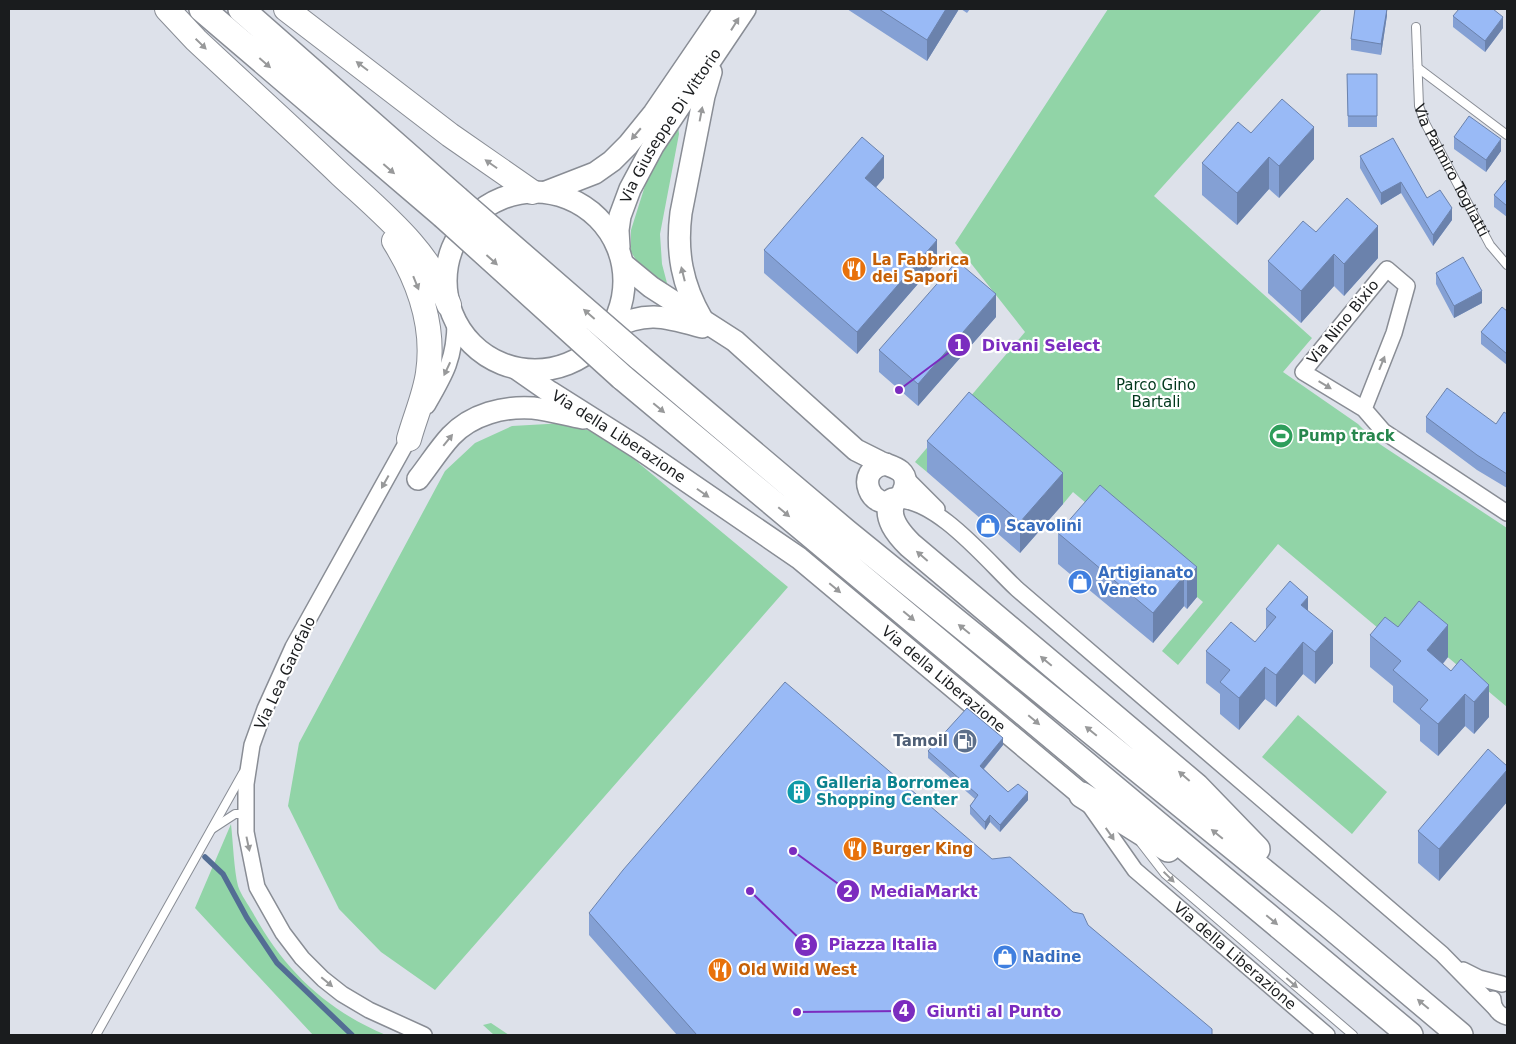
<svg xmlns="http://www.w3.org/2000/svg" width="1516" height="1044" font-family="'DejaVu Sans',sans-serif">
<rect width="100%" height="100%" fill="#dde1ea"/>
<!-- green -->
<path fill="#91d4a7" d="M1108,9H1322L1154,196L1312,338L1283,372L1358,424L1375,441L1507,528V707L1412,627L1397,644L1278,544L1178,665L1162,651L1203,602L1073,492L1063,504L969,423L927,472L915,462L1025,332L955,243Z
M678,125L679,134L660,234L662,264L668,287L640,266L631,252V230L649,173Z
M565,423L606,436L788,587L435,990L381,952L339,909L288,806L299,743L445,471L475,443L512,426Z
M1298,715L1387,792L1352,834L1262,757Z
M231,824C233,842 234,870 238,886C241,895 248,904 253,913C284,970 326,1010 386,1035H313L195,908Z
M491,1023L509,1035H494L483,1025Z"/>
<g fill="none" stroke-linecap="round" stroke-linejoin="round">
<!-- stream -->
<path stroke="#536d94" stroke-width="5.5" d="M205,857L223,874L247,918L277,963L352,1035"/>
<defs>
<g id="service">
<path id="s1" d="M1416,27L1419,106L1425,123L1490,245L1507,265"/>
<path d="M1418,68L1507,135"/>
<path d="M212,829L235,814H246"/>
<path d="M1141,843L1165,874L1353,1035"/>
<path d="M96,1035L243,773"/>
</g>
<g id="minor">
<path d="M427,406C445,375 455,359 455,322"/>
<path d="M1364,409L1394,333L1407,286L1387,269L1303,372L1364,409L1383,431L1507,513"/>
<path d="M413,431L293,647L265,709L252,745L246,784V832L257,887L283,933L302,958L323,979L342,994L369,1010L424,1035"/>
<path d="M903,475L937,509"/>
<path d="M895,500C936,497 989,563 1017,589L1442,954L1495,1008"/>
<path id="s2" d="M1090,806L1135,870L1327,1035"/>
<path d="M1463,970L1479,978L1502,984"/>
<path d="M1493,999C1493,1008 1499,1015 1507,1017"/>
</g>
<g id="secondary">
<circle cx="535" cy="281" r="89"/>
<path d="M546,192L595,173L612,161L628,145L654,113L725,9"/>
<path id="s3" d="M619,247L618,230L620,216L630,189L653,146L745,9"/>
<path d="M623,264L651,287L735,341L856,450C864,454 872,458 880,462C892,467 908,469 905,486C904,491 901,496 897,499C871,515 852,469 886,464"/>
<path d="M702,319C682,285 676,252 681,213L704,96L711,72"/>
<path d="M611,329C646,310 666,317 702,327"/>
<path id="s4" d="M517,369L550,392L637,447L799,558L1082,795"/>
<path d="M418,479C429,465 439,449 451,436C472,414 504,406 533,408C550,410 567,415 583,418"/>
</g>
<path id="primary" d="M167,9L196,40C244,85 293,129 341,175C382,213 430,251 449,305
M286,9L450,135L532,192
M394,241C419,281 435,326 428,373C425,395 415,417 409,439"/>
<path id="trunk" d="M202,9L443,215
M241,9L457,199
M639,357L846,532L1328,924L1460,1035
M622,377L1410,1035
M893,501C884,517 899,534 910,545L1196,786L1257,849
M1082,795L1168,849"/>
</defs>
<!-- service casing -->
<use href="#service" stroke="#898d95" stroke-width="10"/>
<!-- minor casing -->
<use href="#minor" stroke="#898d95" stroke-width="18"/>
<!-- secondary casing -->
<use href="#secondary" stroke="#898d95" stroke-width="24"/>
<!-- primary casing -->
<use href="#primary" stroke="#898d95" stroke-width="26"/>
<!-- trunk casing -->
<use href="#trunk" stroke="#898d95" stroke-width="28"/>
<!-- service -->
<use href="#service" stroke="#fff" stroke-width="8"/>
<!-- minor -->
<use href="#minor" stroke="#fff" stroke-width="15"/>
<!-- secondary -->
<use href="#secondary" stroke="#fff" stroke-width="21"/>
<!-- primary -->
<use href="#primary" stroke="#fff" stroke-width="24"/>
<!-- trunk -->
<use href="#trunk" stroke="#fff" stroke-width="25"/>
<defs>
<path id="trunk-bridge" d="M457,199L639,357
M443,215L622,377"/>
</defs>
<!-- trunk-bridge casing -->
<use href="#trunk-bridge" stroke="#898d95" stroke-width="28" stroke-linecap="butt"/>
<!-- trunk-bridge -->
<use href="#trunk-bridge" stroke="#fff" stroke-width="25"/>
</g>
<!-- wall -->
<path fill="#84a0d4" d="M847,9H959L927,61Z
M961,9H970L967,13Z
M1387,9V15L1381,55L1351,50V39Z
M1453,16L1503,28L1485,52L1453,27Z
M1347,74H1377V127H1348Z
M1251,133L1314,159L1279,198L1269,189L1237,225L1202,195V163Z
M1454,137L1501,151L1486,172L1454,149Z
M1360,156L1427,198L1452,220L1433,246L1401,193L1381,205L1360,168Z
M884,178L876,187L937,262L857,354L764,273V250Z
M1507,179V217L1494,207V195Z
M1316,232L1378,258L1344,296L1334,286L1301,323L1268,293V261Z
M1436,273L1482,303L1454,318L1436,284Z
M1507,311V365L1481,344V332Z
M996,317L918,406L879,372V350Z
M1507,414V488L1477,470L1426,432V417L1496,424Z
M927,441L1063,504L1020,553L927,472Z
M1058,533L1197,567V597L1187,609L1184,606L1153,643L1058,564Z
M1266,609L1308,611L1333,663L1315,684L1303,674L1276,707L1265,699L1239,730L1220,714V694L1206,683V651L1255,642L1266,630Z
M1398,627L1448,657L1443,664L1489,717L1474,734L1465,726L1438,756L1420,741V725L1393,702V686L1370,667V635Z
M1003,745L984,769L1008,792L1028,800L1000,832L990,822L985,830L970,814V806L975,799L928,758V751Z
M1507,766V802L1439,881L1418,863V831Z
M992,859L1073,912L1088,925L1212,1035H677L589,935V913Z"/>
<!-- shaded-wall -->
<path fill="#6b82ac" d="M946,9H959L927,61V40Z
M1387,9V15L1381,55V44Z
M1503,17V28L1485,52V41Z
M1314,127V159L1279,198V166Z
M1501,139V151L1486,172V160Z
M884,156V178L865,200V178Z
M1269,157V189L1237,225V193Z
M1401,182V193L1381,205V193Z
M1452,208V220L1433,246V235Z
M1378,226V258L1344,296V264Z
M937,240V262L857,354V332Z
M1334,254V286L1301,323V291Z
M1482,291V303L1454,318V306Z
M996,294V317L918,406V384Z
M1063,473V504L1020,553V522Z
M1197,567V597L1187,609V578Z
M1184,576V606L1153,643V613Z
M1308,597V629L1301,605Z
M1448,625V657L1427,682V650Z
M1333,631V663L1315,684V652Z
M1303,642V674L1276,707V675Z
M1265,667V699L1239,730V698Z
M1489,685V717L1474,734V702Z
M1465,694V726L1438,756V724Z
M1003,738V745L980,773V766Z
M1507,770V802L1439,881V849Z
M1028,792V800L1000,832V825Z
M990,815V822L985,830V822Z"/>
<!-- building -->
<path fill="#99baf6" stroke="#6b82ac" d="M879,9H946L927,40Z
M1355,9H1387L1381,44L1351,39Z
M1459,9H1493L1503,17L1485,41L1453,16Z
M1347,74H1377V116H1348Z
M1282,99L1314,127L1279,166L1269,157L1237,193L1202,163L1238,122L1251,133Z
M1469,116L1501,139L1486,160L1454,137Z
M862,137L884,156L865,178L937,240L857,332L764,250Z
M1393,138L1427,198L1440,190L1452,208L1433,235L1401,182L1381,193L1360,156Z
M1507,179V206L1494,195Z
M1347,198L1378,226L1344,264L1334,254L1301,291L1268,261L1303,221L1316,232Z
M1463,257L1482,291L1454,306L1436,273Z
M957,261L996,294L918,384L879,350Z
M1502,307L1507,311V354L1481,332Z
M1447,388L1496,424L1504,412L1507,414V474L1477,455L1426,417Z
M969,392L1063,473L1020,522L927,441Z
M1100,485L1197,567L1187,578L1184,576L1153,613L1058,533Z
M1290,581L1308,597L1301,605L1333,631L1315,652L1303,642L1276,675L1265,667L1239,698L1220,682L1230,670L1206,651L1231,622L1255,642L1276,617L1266,609Z
M1419,601L1448,625L1427,650L1451,671L1461,659L1489,685L1474,702L1465,694L1438,724L1420,709L1428,700L1393,670L1401,661L1370,635L1385,617L1398,627Z
M785,682L992,859L1010,857L1073,912L1083,914L1088,925L1212,1029V1035H697L589,913L623,870Z
M967,708L1003,738L980,766L1008,792L1018,784L1028,792L1000,825L990,815L985,822L970,806L978,795L928,751Z
M1488,749L1507,766V770L1439,849L1418,831Z"/>
<!-- one-way arrows -->
<defs><path id="oneway-solid" d="M-6-.8H1V-3.2L6.5 0L1 3.2V.8H-6Z" transform="scale(1.25)"/></defs>
<g fill="#98999a">
<use href="#oneway-solid" transform="translate(735 24) rotate(-58)"/>
<use href="#oneway-solid" transform="translate(201 44) rotate(44)"/>
<use href="#oneway-solid" transform="translate(265 63) rotate(41)"/>
<use href="#oneway-solid" transform="translate(362 66) rotate(-143)"/>
<use href="#oneway-solid" transform="translate(701 114) rotate(-79)"/>
<use href="#oneway-solid" transform="translate(636 134) rotate(130)"/>
<use href="#oneway-solid" transform="translate(491 164) rotate(-145)"/>
<use href="#oneway-solid" transform="translate(389 169) rotate(41)"/>
<use href="#oneway-solid" transform="translate(492 260) rotate(42)"/>
<use href="#oneway-solid" transform="translate(683 274) rotate(-104)"/>
<use href="#oneway-solid" transform="translate(416 283) rotate(68)"/>
<use href="#oneway-solid" transform="translate(589 314) rotate(-139)"/>
<use href="#oneway-solid" transform="translate(1382 363) rotate(-68)"/>
<use href="#oneway-solid" transform="translate(447 369) rotate(115)"/>
<use href="#oneway-solid" transform="translate(1325 385) rotate(31)"/>
<use href="#oneway-solid" transform="translate(659 408) rotate(40)"/>
<use href="#oneway-solid" transform="translate(448 440) rotate(-51)"/>
<use href="#oneway-solid" transform="translate(385 482) rotate(119)"/>
<use href="#oneway-solid" transform="translate(703 493) rotate(35)"/>
<use href="#oneway-solid" transform="translate(784 512) rotate(40)"/>
<use href="#oneway-solid" transform="translate(922 556) rotate(-139)"/>
<use href="#oneway-solid" transform="translate(835 588) rotate(40)"/>
<use href="#oneway-solid" transform="translate(909 616) rotate(40)"/>
<use href="#oneway-solid" transform="translate(964 629) rotate(-141)"/>
<use href="#oneway-solid" transform="translate(1046 661) rotate(-140)"/>
<use href="#oneway-solid" transform="translate(1034 720) rotate(40)"/>
<use href="#oneway-solid" transform="translate(1091 731) rotate(-141)"/>
<use href="#oneway-solid" transform="translate(1184 776) rotate(-139)"/>
<use href="#oneway-solid" transform="translate(1110 834) rotate(55)"/>
<use href="#oneway-solid" transform="translate(1217 834) rotate(-141)"/>
<use href="#oneway-solid" transform="translate(248 844) rotate(78)"/>
<use href="#oneway-solid" transform="translate(1169 877) rotate(44)"/>
<use href="#oneway-solid" transform="translate(1272 920) rotate(40)"/>
<use href="#oneway-solid" transform="translate(327 982) rotate(40)"/>
<use href="#oneway-solid" transform="translate(1292 983) rotate(41)"/>
<use href="#oneway-solid" transform="translate(1423 1004) rotate(-140)"/>
</g>
<!-- icons -->
<defs>
<symbol id="restaurant-disc" viewBox="-11 -11 22 22"><circle r="9.5" fill="#e8710a" stroke="#fff"/><path d="M-5-6h1v4h1v-4h1v4h1v-4h1v5L-1.5 .5V6h-2V.5L-5-1ZM5-6V6H3V1.5H1.5Q1.5-4 5-6Z" fill="#fff"/></symbol>
<symbol id="stadium-disc" viewBox="-11 -11 22 22"><circle r="9.5" fill="#2e9e5b" stroke="#fff"/><path d="M0-5a6.5 5 0 1 0 0 10a6.5 5 0 1 0 0-10ZM-3.5-1.8h7v3.6h-7Z" fill="#fff"/></symbol>
<symbol id="shop-disc" viewBox="-11 -11 22 22"><circle r="9.5" fill="#3f7fe0" stroke="#fff"/><path d="M-5-2.5h2.3a2.7 3.5 0 0 1 5.4 0H5L5.5 6h-11ZM-1.5-2.5h3a1.5 2.3 0 0 0-3 0Z" fill="#fff"/></symbol>
<symbol id="fuel-disc" viewBox="-11 -11 22 22"><circle r="9.5" fill="#5c6f8a" stroke="#fff"/><path d="M-5.5-6h7V0h2V4h1.3V-2.5L3-4.5l.8-.8L6-3V5H2.5V1h-1V6h-7ZM-4.2-4.7v3.2H.2V-4.7Z" fill="#fff"/></symbol>
<symbol id="building-disc" viewBox="-11 -11 22 22"><circle r="9.5" fill="#0f9aa8" stroke="#fff"/><path d="M-4-6H4V6H1V3H-1V6H-4ZM-2.5-4.3h1.7v1.8h-1.7ZM.8-4.3h1.7v1.8H.8ZM-2.5-1h1.7V.8h-1.7ZM.8-1h1.7V.8H.8Z" fill="#fff"/></symbol>
</defs>
<g fill-rule="evenodd">
<use href="#restaurant-disc" x="840" y="255" width="28" height="28"/>
<use href="#stadium-disc" x="1267" y="422" width="28" height="28"/>
<use href="#shop-disc" x="974" y="512" width="28" height="28"/>
<use href="#shop-disc" x="1066" y="568" width="28" height="28"/>
<use href="#fuel-disc" x="951" y="727" width="28" height="28"/>
<use href="#building-disc" x="785" y="778" width="28" height="28"/>
<use href="#restaurant-disc" x="841" y="835" width="28" height="28"/>
<use href="#shop-disc" x="991" y="943" width="28" height="28"/>
<use href="#restaurant-disc" x="706" y="956" width="28" height="28"/>
</g>
<g text-anchor="middle" stroke-width="4.5" stroke-linejoin="round" paint-order="stroke">
<!-- street labels -->
<g font-size="15" fill="#1a1c1e" stroke="#fff">
<text dy="5" stroke="none"><textPath href="#s3" startOffset="135">Via Giuseppe Di Vittorio</textPath></text>
<text dy="5" stroke="none"><textPath href="#s1" startOffset="151">Via Palmiro Togliatti</textPath></text>
<text transform="translate(1343 322) rotate(-51)" y="5">Via Nino Bixio</text>
<text dy="5" stroke="none"><textPath href="#s4" startOffset="122">Via della Liberazione</textPath></text>
<text transform="translate(285 673) rotate(-65)" y="5">Via Lea Garofalo</text>
<text dy="5" stroke="none"><textPath href="#s4" startOffset="528">Via della Liberazione</textPath></text>
<text dy="5" stroke="none"><textPath href="#s2" startOffset="210">Via della Liberazione</textPath></text>
</g>
<!-- food labels -->
<g font-size="15" font-weight="bold" fill="#c56008" stroke="#fff" text-anchor="start">
<text x="872" y="265">La Fabbrica<tspan x="872" dy="17">dei Sapori</tspan></text>
<text x="872" y="854">Burger King</text>
<text x="738" y="975">Old Wild West</text>
</g>
<!-- park labels -->
<g font-size="15" fill="#01381c" stroke="#fff">
<text x="1156" y="390">Parco Gino<tspan x="1156" dy="17">Bartali</tspan></text>
</g>
<!-- leisure labels -->
<g font-size="15" font-weight="bold" fill="#27864d" stroke="#fff" text-anchor="start">
<text x="1298" y="441">Pump track</text>
</g>
<!-- shop labels -->
<g font-size="15" font-weight="bold" fill="#366cbe" stroke="#fff" text-anchor="start">
<text x="1006" y="531">Scavolini</text>
<text x="1098" y="578">Artigianato<tspan x="1098" dy="17">Veneto</tspan></text>
<text x="1022" y="962">Nadine</text>
</g>
<!-- service labels -->
<g font-size="15" font-weight="bold" fill="#4e5e75" stroke="#fff" text-anchor="end">
<text x="948" y="746">Tamoil</text>
</g>
<!-- culture labels -->
<g font-size="15" font-weight="bold" fill="#0d838f" stroke="#fff" text-anchor="start">
<text x="816" y="788">Galleria Borromea<tspan x="816" dy="17">Shopping Center</tspan></text>
</g>
</g>
<!-- callouts -->
<path fill="none" stroke="#7b2cbf" stroke-width="2" d="M899 390L959 345M793 851L848 891M750 891L806 945M797 1012L904 1011"/>
<g fill="#7b2cbf" stroke="#fff" stroke-width="2">
<circle cx="899" cy="390" r="5"/>
<circle cx="793" cy="851" r="5"/>
<circle cx="750" cy="891" r="5"/>
<circle cx="797" cy="1012" r="5"/>
<circle cx="959" cy="345" r="12"/>
<circle cx="848" cy="891" r="12"/>
<circle cx="806" cy="945" r="12"/>
<circle cx="904" cy="1011" r="12"/>
</g>
<g font-size="15" text-anchor="middle" font-weight="bold" fill="#fff">
<text x="959" y="351">1</text>
<text x="848" y="897">2</text>
<text x="806" y="950">3</text>
<text x="904" y="1016">4</text>
</g>
<g font-size="16" text-anchor="middle" font-weight="bold" fill="#7b2cbf" stroke="#fff" stroke-width="4.5" stroke-linejoin="round" paint-order="stroke">
<text x="1041" y="351">Divani Select</text>
<text x="924" y="897">MediaMarkt</text>
<text x="883" y="950">Piazza Italia</text>
<text x="994" y="1017">Giunti al Punto</text>
</g>
<!-- border -->
<rect width="1516" height="1044" fill="none" stroke="#1a1c1e" stroke-width="20"/>
</svg>
